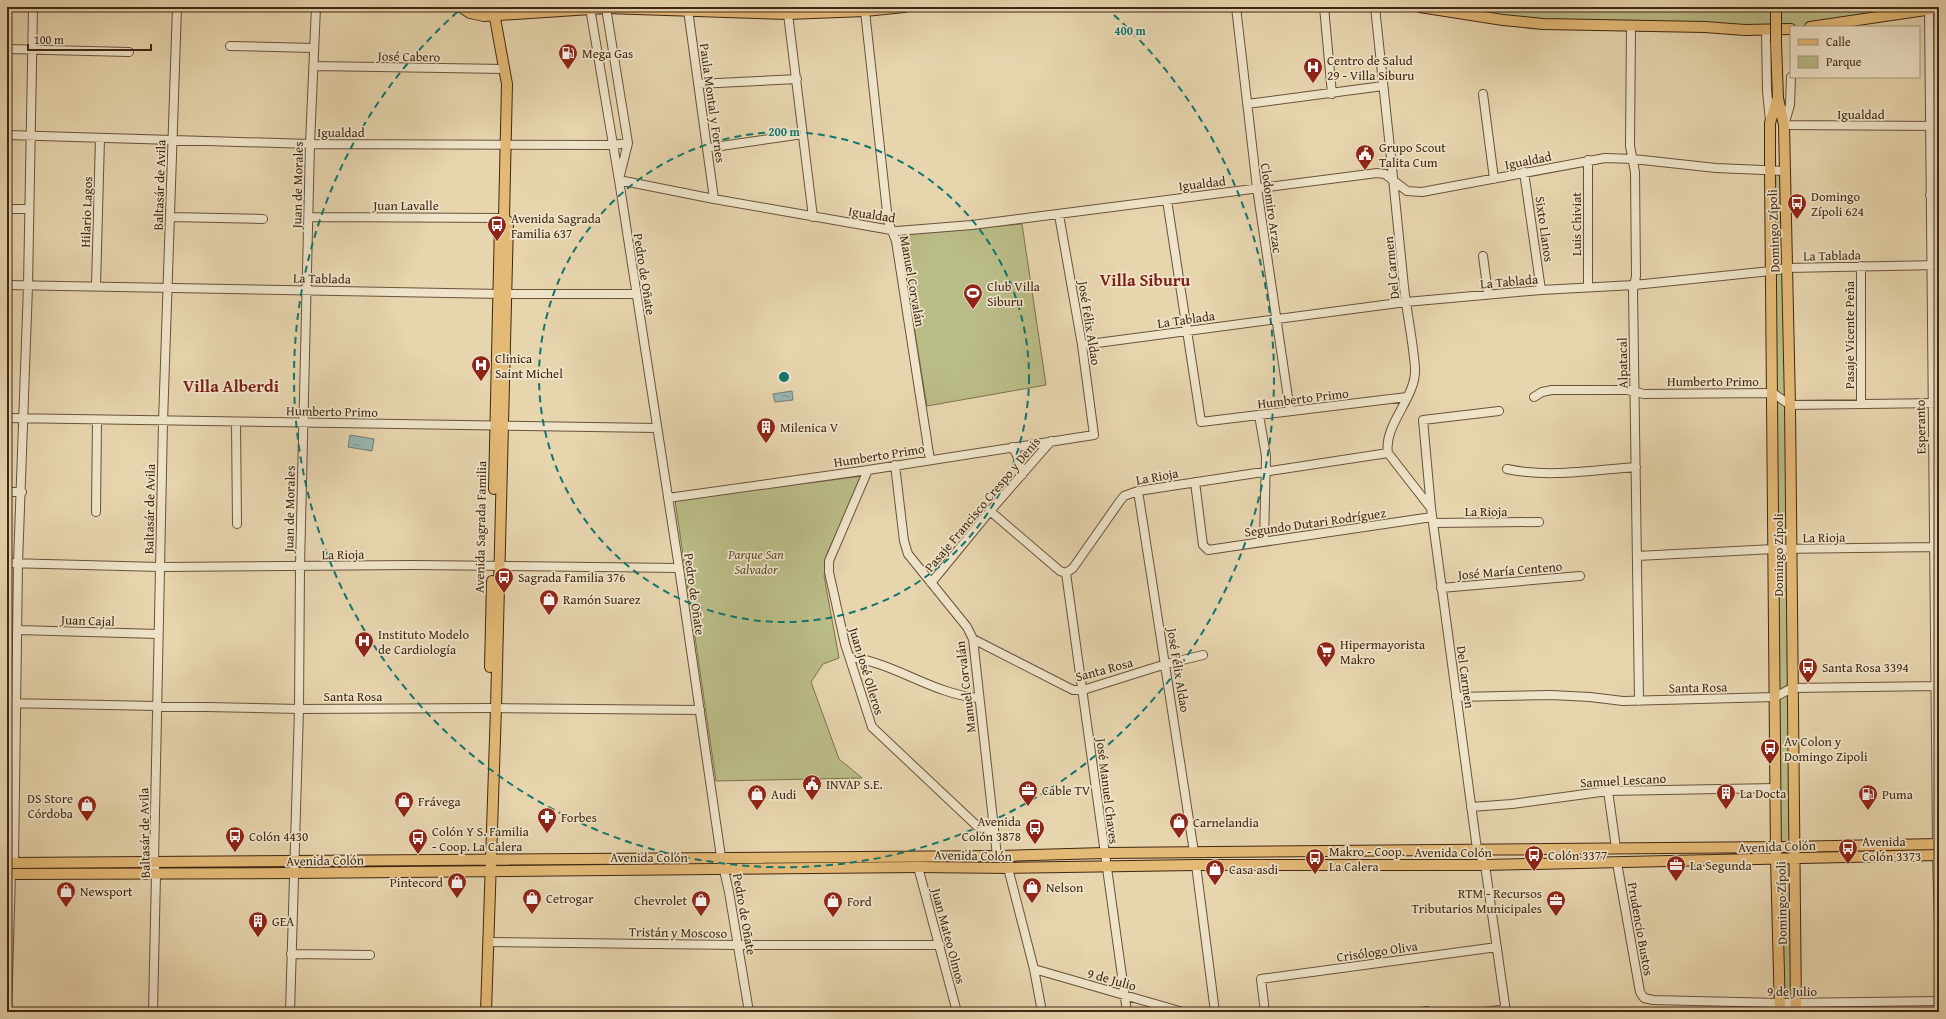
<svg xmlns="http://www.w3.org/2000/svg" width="1946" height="1019" font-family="'Gentium Book Plus',serif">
<defs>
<pattern id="water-ripples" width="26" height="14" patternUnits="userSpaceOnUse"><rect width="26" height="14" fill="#98b7b3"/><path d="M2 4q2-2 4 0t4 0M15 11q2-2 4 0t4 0" fill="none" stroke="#7d9590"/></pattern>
</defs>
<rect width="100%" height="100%" fill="#e7d5ae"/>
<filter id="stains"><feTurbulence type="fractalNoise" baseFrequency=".005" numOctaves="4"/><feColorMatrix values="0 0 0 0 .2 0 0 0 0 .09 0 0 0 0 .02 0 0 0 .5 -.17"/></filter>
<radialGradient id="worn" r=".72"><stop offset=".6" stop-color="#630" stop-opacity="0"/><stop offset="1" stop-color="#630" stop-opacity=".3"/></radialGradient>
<!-- green -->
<path fill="#babc87" stroke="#7d724d" d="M1420,7H1939L1810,27L1587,25Z
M1775,170L1785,171L1793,847H1776Z
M1022,224L1046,385L927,406L899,235Z
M863,476L828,551L824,576L839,658L823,664L811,682L839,759L862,778L716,781L675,500Z
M1793,858L1796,1012H1780L1776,859Z"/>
<!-- water -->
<path fill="url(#water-ripples)" stroke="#757d73" d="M792,391L793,400L775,402L773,394Z
M350,435L374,439L372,451L348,447Z"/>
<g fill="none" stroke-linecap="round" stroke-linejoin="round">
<defs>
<path id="minor" d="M1236,7L1257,188L1290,411
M1324,7L1332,94
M1375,7C1385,100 1395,194 1404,287C1407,314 1413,341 1415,368C1417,397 1383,425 1388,453L1430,507
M590,8L619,180L679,568L721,857L729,892L749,1012
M606,8L628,143L620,175
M688,10L714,199
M1929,10L1937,844
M865,11L888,221L896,241L930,460
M788,14L813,217
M1631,26L1630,146L1635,172L1636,276L1633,291L1639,701
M1766,30L1767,91L1770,121
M230,46L314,48
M7,49L129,52
M314,66L505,69
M1791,77L1790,105L1784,125L1939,126
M698,84L797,79
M1483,94L1494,179
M1247,104L1383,86
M7,135L310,144L613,145L628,143
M707,148L803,134
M1524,172L1541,290
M619,180L714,199L897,231L972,225L1377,173L1385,174L1407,191L1422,192L1605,158L1633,159L1716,168L1785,171
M1930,195H1939
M1167,200L1201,422L1407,397
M7,209H29
M170,217L263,219
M309,217L504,218
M1483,256L1488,294
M1861,266V404
M7,285L502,294H636
M96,286L100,138
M1588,287V160
M1082,345L1406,302L1541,290L1634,285L1771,271L1787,268L1939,265
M1534,397L1542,392L1552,390H1627L1644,394L1773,393L1790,405L1939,403
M1499,411L1423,420L1431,508L1477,849L1485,865L1506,1012
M1259,415L1266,456L1264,541
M7,418L657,428
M236,423L237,524
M1012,447C1019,456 1021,464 1022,475
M895,465L904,541L908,554L967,627L973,639L997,856
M1507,469C1549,478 1593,470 1636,467
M868,470L829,561V572L845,644L872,727L977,826L993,832
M1195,482L1203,545L1208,550L1432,517
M1138,491L1194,852
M7,492H22
M668,498L868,470L1094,435L1082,345L1059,215
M990,511L1060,571L1066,573L1073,568L1120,501L1124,496L1138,491L1388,453
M96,512L97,420
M1433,523L1539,522
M1637,556L1774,549L1938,547
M7,563L160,567L413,565L679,568
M1066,573L1127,1012
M931,583L990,511L1051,441
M1441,588L1580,576
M18,630L158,634
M973,639L1073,690H1083L1166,664L1203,655
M850,657C895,663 933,694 978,698
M1456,697L1551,695L1590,697L1623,701L1775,697L1792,688L1939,686
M7,703L299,709L493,708L700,710
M1608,791L1616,848
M1471,807L1512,804L1608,791L1776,788
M1937,855L1939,930
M14,863L18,563L28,286L33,7
M1617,863L1640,992L1644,998L1653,1000L1785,1003L1939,1001
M1196,865L1215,1012
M918,867L957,1012
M1008,868L1034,969L1042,1012
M488,942L738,945H940
M291,954L370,955
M1034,969L1183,1012
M7,1012L11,874
M153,1012L156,874L154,862L163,422L177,7
M290,1012L299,709L300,566L310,144L316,7
M1265,1012L1261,979L1497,947
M1422,1012L1427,1011
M1485,1012L1506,1009"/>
<path id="major" d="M461,7L470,13L484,16L606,8L788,14L865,11L904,7
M1420,7L1503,20L1543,24L1705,27L1745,30L1791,29
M1810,27L1939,8
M1776,42L1778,98L1784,125L1790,405L1796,1012
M1777,100L1770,123V170L1776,859L1780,1012
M494,489L500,222L504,218
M490,667L492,581
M7,863L997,856L1104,853L1783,847L1939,844
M7,874L293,873L918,867L1008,868L1196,865H1485L1939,855
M486,1012L496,708L508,222L504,218L507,84L493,7"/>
</defs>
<!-- minor casing -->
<use href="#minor" stroke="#6a523a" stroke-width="10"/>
<!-- major casing -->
<use href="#major" stroke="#402713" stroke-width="12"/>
<!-- minor -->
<use href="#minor" stroke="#efe4ca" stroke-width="8"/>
<!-- major -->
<use href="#major" stroke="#e4ba77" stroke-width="10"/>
<defs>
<path id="major-bridge" d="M1776,7V42"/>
</defs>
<!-- major-bridge casing -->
<use href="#major-bridge" stroke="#402713" stroke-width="12" stroke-linecap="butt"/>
<!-- major-bridge -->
<use href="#major-bridge" stroke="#e4ba77" stroke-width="10"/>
</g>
<!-- distance rings -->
<g fill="none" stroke="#0f766e" stroke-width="2" stroke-dasharray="7 5">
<circle cx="784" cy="377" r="245"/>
<path d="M1105 7A490 490 0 1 1 463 7"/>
</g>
<!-- icons -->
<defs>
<symbol id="fuel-pin" viewBox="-11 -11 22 30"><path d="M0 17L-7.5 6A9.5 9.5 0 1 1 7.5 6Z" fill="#8f2418" stroke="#efe4ca"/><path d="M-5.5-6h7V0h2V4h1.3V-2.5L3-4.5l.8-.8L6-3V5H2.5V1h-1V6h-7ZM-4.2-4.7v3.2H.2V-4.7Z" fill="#fff"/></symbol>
<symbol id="hospital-pin" viewBox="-11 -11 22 30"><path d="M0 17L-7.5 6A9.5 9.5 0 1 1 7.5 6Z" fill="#8f2418" stroke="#efe4ca"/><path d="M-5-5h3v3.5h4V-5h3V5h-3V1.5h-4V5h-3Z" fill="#fff"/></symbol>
<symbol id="civic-pin" viewBox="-11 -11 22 30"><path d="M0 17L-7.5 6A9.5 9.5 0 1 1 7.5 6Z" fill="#8f2418" stroke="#efe4ca"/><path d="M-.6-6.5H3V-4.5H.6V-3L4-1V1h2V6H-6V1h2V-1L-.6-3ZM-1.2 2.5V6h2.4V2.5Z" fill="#fff"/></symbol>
<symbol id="bus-pin" viewBox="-11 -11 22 30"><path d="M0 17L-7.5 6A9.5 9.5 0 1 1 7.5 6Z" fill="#8f2418" stroke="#efe4ca"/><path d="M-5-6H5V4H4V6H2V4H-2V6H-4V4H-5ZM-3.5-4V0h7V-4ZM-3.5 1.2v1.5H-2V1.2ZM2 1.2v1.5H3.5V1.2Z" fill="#fff"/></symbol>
<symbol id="stadium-pin" viewBox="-11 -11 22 30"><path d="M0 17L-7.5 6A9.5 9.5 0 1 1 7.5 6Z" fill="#8f2418" stroke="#efe4ca"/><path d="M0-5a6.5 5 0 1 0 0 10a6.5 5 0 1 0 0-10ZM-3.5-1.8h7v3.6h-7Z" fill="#fff"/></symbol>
<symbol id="building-pin" viewBox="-11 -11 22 30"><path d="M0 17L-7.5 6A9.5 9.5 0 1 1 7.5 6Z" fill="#8f2418" stroke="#efe4ca"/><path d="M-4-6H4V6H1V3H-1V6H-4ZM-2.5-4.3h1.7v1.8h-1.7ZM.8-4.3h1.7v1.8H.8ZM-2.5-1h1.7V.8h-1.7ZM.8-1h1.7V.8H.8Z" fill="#fff"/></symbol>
<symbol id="shop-pin" viewBox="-11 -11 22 30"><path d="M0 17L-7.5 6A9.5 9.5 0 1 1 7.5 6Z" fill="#8f2418" stroke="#efe4ca"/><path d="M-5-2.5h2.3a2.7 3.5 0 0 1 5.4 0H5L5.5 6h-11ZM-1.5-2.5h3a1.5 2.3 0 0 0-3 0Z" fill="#fff"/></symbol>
<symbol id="supermarket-pin" viewBox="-11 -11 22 30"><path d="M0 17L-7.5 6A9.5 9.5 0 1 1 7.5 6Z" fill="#8f2418" stroke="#efe4ca"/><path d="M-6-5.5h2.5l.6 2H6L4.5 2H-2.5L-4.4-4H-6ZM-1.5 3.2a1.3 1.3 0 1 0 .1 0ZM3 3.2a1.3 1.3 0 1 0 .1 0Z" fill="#fff"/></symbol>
<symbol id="office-pin" viewBox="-11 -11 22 30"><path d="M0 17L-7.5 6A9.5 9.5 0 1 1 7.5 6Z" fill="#8f2418" stroke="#efe4ca"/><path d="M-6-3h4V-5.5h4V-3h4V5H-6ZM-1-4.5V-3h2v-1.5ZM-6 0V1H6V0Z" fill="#fff"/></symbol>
<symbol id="pharmacy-pin" viewBox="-11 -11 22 30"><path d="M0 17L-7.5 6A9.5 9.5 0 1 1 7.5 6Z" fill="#8f2418" stroke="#efe4ca"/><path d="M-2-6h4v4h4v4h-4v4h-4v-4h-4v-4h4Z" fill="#fff"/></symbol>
</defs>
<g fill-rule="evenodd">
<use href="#fuel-pin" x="557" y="42" width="22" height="30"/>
<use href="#hospital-pin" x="1302" y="56" width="22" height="30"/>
<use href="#civic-pin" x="1354" y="143" width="22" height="30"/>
<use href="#bus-pin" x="1786" y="192" width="22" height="30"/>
<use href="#bus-pin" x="486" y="214" width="22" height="30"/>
<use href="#stadium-pin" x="962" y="282" width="22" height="30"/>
<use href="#hospital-pin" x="470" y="354" width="22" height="30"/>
<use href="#building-pin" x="755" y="416" width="22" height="30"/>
<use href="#bus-pin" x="493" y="566" width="22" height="30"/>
<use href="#shop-pin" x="538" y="588" width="22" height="30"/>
<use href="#hospital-pin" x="353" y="630" width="22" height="30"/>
<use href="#supermarket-pin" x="1315" y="640" width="22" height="30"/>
<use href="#bus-pin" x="1797" y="656" width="22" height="30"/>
<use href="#bus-pin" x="1759" y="737" width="22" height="30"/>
<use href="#civic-pin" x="801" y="773" width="22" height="30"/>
<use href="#office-pin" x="1017" y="779" width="22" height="30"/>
<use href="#building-pin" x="1715" y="782" width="22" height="30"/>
<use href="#shop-pin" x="746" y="783" width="22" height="30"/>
<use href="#fuel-pin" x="1857" y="783" width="22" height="30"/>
<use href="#shop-pin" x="393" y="790" width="22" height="30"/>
<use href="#shop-pin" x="76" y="794" width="22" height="30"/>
<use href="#pharmacy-pin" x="536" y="806" width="22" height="30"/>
<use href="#shop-pin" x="1168" y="811" width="22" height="30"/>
<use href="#bus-pin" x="1024" y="817" width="22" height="30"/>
<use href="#bus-pin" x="224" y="825" width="22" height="30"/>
<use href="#bus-pin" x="407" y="827" width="22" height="30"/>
<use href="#bus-pin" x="1837" y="837" width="22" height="30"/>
<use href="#bus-pin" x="1523" y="844" width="22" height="30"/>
<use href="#bus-pin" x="1304" y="847" width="22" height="30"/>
<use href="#office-pin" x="1665" y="854" width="22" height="30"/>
<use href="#shop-pin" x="1204" y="858" width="22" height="30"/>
<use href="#shop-pin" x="446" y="871" width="22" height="30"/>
<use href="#shop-pin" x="1021" y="876" width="22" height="30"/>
<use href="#shop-pin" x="55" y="880" width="22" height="30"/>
<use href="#shop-pin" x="521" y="887" width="22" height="30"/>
<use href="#shop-pin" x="690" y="889" width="22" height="30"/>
<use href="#office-pin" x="1545" y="889" width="22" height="30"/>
<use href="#shop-pin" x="822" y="890" width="22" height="30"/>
<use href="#building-pin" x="247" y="910" width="22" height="30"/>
</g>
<g text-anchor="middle" stroke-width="3.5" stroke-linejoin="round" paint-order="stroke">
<!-- poi labels -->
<g font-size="13" fill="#402713" stroke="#efe4ca" text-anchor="start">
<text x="582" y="58">Mega Gas</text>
<text x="1327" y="65">Centro de Salud<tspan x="1327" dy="15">29 - Villa Siburu</tspan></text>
<text x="1379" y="152">Grupo Scout<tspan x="1379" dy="15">Talita Cum</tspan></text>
<text x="1811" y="201">Domingo<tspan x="1811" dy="15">Zípoli 624</tspan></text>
<text x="511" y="223">Avenida Sagrada<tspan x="511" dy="15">Familia 637</tspan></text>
<text x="987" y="291">Club Villa<tspan x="987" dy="15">Siburu</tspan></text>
<text x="495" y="363">Clinica<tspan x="495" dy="15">Saint Michel</tspan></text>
<text x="780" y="432">Milenica V</text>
<text x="518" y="582">Sagrada Familia 376</text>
<text x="563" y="604">Ramón Suarez</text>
<text x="378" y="639">Instituto Modelo<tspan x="378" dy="15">de Cardiología</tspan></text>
<text x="1340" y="649">Hipermayorista<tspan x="1340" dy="15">Makro</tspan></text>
<text x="1822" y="672">Santa Rosa 3394</text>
<text x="1784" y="746">Av Colon y<tspan x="1784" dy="15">Domingo Zipoli</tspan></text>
<text x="826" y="789">INVAP S.E.</text>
<text x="1042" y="795">Cable TV</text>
<text x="1740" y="798">La Docta</text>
<text x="771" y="799">Audi</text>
<text x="1882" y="799">Puma</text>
<text x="73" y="803" text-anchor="end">DS Store<tspan x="73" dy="15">Córdoba</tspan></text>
<text x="418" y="806">Frávega</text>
<text x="561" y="822">Forbes</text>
<text x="1021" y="826" text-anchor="end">Avenida<tspan x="1021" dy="15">Colón 3878</tspan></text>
<text x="1193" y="827">Carnelandia</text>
<text x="432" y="836">Colón Y S. Familia<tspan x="432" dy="15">- Coop. La Calera</tspan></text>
<text x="249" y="841">Colón 4430</text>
<text x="1862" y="846">Avenida<tspan x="1862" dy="15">Colón 3373</tspan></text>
<text x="1329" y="856">Makro - Coop.<tspan x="1329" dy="15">La Calera</tspan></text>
<text x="1548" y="860">Colón 3377</text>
<text x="1690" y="870">La Segunda</text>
<text x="1229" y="874">Casa asdi</text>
<text x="443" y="887" text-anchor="end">Pintecord</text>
<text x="1046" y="892">Nelson</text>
<text x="80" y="896">Newsport</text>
<text x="1542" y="898" text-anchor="end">RTM - Recursos<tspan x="1542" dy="15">Tributarios Municipales</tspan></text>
<text x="546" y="903">Cetrogar</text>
<text x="687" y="905" text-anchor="end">Chevrolet</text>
<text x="847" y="906">Ford</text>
<text x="272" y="926">GEA</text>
</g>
<!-- street labels -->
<g font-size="13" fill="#402713" stroke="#efe4ca">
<text transform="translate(409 56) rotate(1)" y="5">José Cabero</text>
<text transform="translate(713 103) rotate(82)" y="5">Paula Montal y Fornes</text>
<text x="1861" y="119">Igualdad</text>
<text x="341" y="137">Igualdad</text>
<text transform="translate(1528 160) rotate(-11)" y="5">Igualdad</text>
<text transform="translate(1202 183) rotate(-7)" y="5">Igualdad</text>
<text transform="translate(159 185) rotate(-88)" y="5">Baltasár de Avila</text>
<text transform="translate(297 185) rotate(-89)" y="5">Juan de Morales</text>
<text x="406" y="210">Juan Lavalle</text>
<text transform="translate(1272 208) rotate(82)" y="5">Clodomiro Arzac</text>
<text transform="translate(86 212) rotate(-88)" y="5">Hilario Lagos</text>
<text transform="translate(872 214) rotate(9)" y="5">Igualdad</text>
<text transform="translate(1576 224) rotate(-90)" y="5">Luis Chiviat</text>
<text transform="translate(1545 229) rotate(82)" y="5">Sixto Llanos</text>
<text transform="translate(1773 231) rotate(-92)" y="5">Domingo Zípoli</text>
<text transform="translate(1832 255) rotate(-1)" y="5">La Tablada</text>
<text transform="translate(1391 268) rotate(-96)" y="5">Del Carmen</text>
<text transform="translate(645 274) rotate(81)" y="5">Pedro de Oñate</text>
<text transform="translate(322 278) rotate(1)" y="5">La Tablada</text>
<text transform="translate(913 281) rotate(80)" y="5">Manuel Corvalán</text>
<text transform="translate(1509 281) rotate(-5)" y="5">La Tablada</text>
<text transform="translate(1186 319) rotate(-8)" y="5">La Tablada</text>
<text transform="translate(1090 323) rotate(81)" y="5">José Félix Aldao</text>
<text transform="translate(1849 335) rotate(-90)" y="5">Pasaje Vicente Peña</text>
<text transform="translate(1622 363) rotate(-91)" y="5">Alpatacal</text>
<text x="1713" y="386">Humberto Primo</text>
<text transform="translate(1303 398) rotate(-7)" y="5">Humberto Primo</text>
<text transform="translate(332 411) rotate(1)" y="5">Humberto Primo</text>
<text transform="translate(1920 427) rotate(-91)" y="5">Esperanto</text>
<text transform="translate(879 455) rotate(-9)" y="5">Humberto Primo</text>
<text transform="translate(1157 476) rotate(-10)" y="5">La Rioja</text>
<text transform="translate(982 504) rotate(-50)" y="5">Pasaje Francisco Crespo y Denis</text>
<text transform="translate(149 509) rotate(-89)" y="5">Baltasár de Avila</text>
<text transform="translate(289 509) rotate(-89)" y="5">Juan de Morales</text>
<text x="1486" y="516">La Rioja</text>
<text transform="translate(1315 522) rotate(-8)" y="5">Segundo Dutari Rodríguez</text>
<text transform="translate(480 527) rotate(-89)" y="5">Avenida Sagrada Familia</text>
<text transform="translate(1824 537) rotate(-1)" y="5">La Rioja</text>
<text transform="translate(343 554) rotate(-1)" y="5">La Rioja</text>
<text transform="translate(1778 555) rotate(-90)" y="5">Domingo Zípoli</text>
<text transform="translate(1510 570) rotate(-5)" y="5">José María Centeno</text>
<text transform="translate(695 594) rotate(82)" y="5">Pedro de Oñate</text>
<text transform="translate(88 620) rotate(2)" y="5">Juan Cajal</text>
<text transform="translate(1104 669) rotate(-15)" y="5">Santa Rosa</text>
<text transform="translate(1179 670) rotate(81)" y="5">José Félix Aldao</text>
<text transform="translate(867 671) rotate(73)" y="5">Juan José Olleros</text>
<text transform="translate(1466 677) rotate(82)" y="5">Del Carmen</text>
<text transform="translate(965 687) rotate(-97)" y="5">Manuel Corvalán</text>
<text transform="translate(1698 687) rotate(-1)" y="5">Santa Rosa</text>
<text x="353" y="701">Santa Rosa</text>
<text transform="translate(1623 780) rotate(-3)" y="5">Samuel Lescano</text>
<text transform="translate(1108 791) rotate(83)" y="5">José Manuel Chaves</text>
<text transform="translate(144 833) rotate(-91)" y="5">Baltasár de Avila</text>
<text transform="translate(1777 846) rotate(-2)" y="5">Avenida Colón</text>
<text x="1453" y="857">Avenida Colón</text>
<text transform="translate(973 855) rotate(1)" y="5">Avenida Colón</text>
<text x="649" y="862">Avenida Colón</text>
<text transform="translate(325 860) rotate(-1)" y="5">Avenida Colón</text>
<text transform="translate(1781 903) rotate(-91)" y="5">Domingo Zípoli</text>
<text transform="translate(745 914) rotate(80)" y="5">Pedro de Oñate</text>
<text transform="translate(1641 929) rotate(80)" y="5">Prudencio Bustos</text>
<text transform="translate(678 932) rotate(1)" y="5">Tristán y Moscoso</text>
<text transform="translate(949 936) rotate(75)" y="5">Juan Mateo Olmos</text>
<text transform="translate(1377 951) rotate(-8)" y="5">Crisólogo Oliva</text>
<text transform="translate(1112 979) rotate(16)" y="5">9 de Julio</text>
<text x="1792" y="996">9 de Julio</text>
</g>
<!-- park labels -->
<g font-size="13" font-style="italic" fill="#5e4c30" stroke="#efe4ca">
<text x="756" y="559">Parque San<tspan x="756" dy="15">Salvador</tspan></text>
</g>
<!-- district labels -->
<g font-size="17" font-weight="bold" fill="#7a1f14" stroke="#efe4ca">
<text x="1145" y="286">Villa Siburu</text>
<text x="231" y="392">Villa Alberdi</text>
</g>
</g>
<circle cx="784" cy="377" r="6" fill="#0f766e" stroke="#efe4ca" stroke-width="2"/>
<g font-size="12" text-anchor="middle" font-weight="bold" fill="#0f766e" stroke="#efe4ca" stroke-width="3.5" stroke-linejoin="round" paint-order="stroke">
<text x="1130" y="35">400 m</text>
<text x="784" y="136">200 m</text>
</g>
<!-- margin -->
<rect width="1946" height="1019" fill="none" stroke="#e7d5ae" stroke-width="24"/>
<rect x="8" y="8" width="1930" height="1003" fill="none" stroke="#402713" stroke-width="2"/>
<rect x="12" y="12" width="1922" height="995" fill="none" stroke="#402713"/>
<!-- legend -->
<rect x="1790" y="26" width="130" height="52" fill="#efe4ca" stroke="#a99881"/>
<rect x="1798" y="39" width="20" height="6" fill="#e4ba77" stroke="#a99881"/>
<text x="1826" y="46" font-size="12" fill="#402713">Calle</text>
<rect x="1798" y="56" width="20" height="12" fill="#babc87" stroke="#a99881"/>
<text x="1826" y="66" font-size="12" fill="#402713">Parque</text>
<!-- scale -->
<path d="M28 44v6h123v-6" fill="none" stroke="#402713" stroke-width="2"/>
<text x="34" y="44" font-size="12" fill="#402713" stroke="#efe4ca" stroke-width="3" paint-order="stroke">100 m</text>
<rect width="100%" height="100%" filter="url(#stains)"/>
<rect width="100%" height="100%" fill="url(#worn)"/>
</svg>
